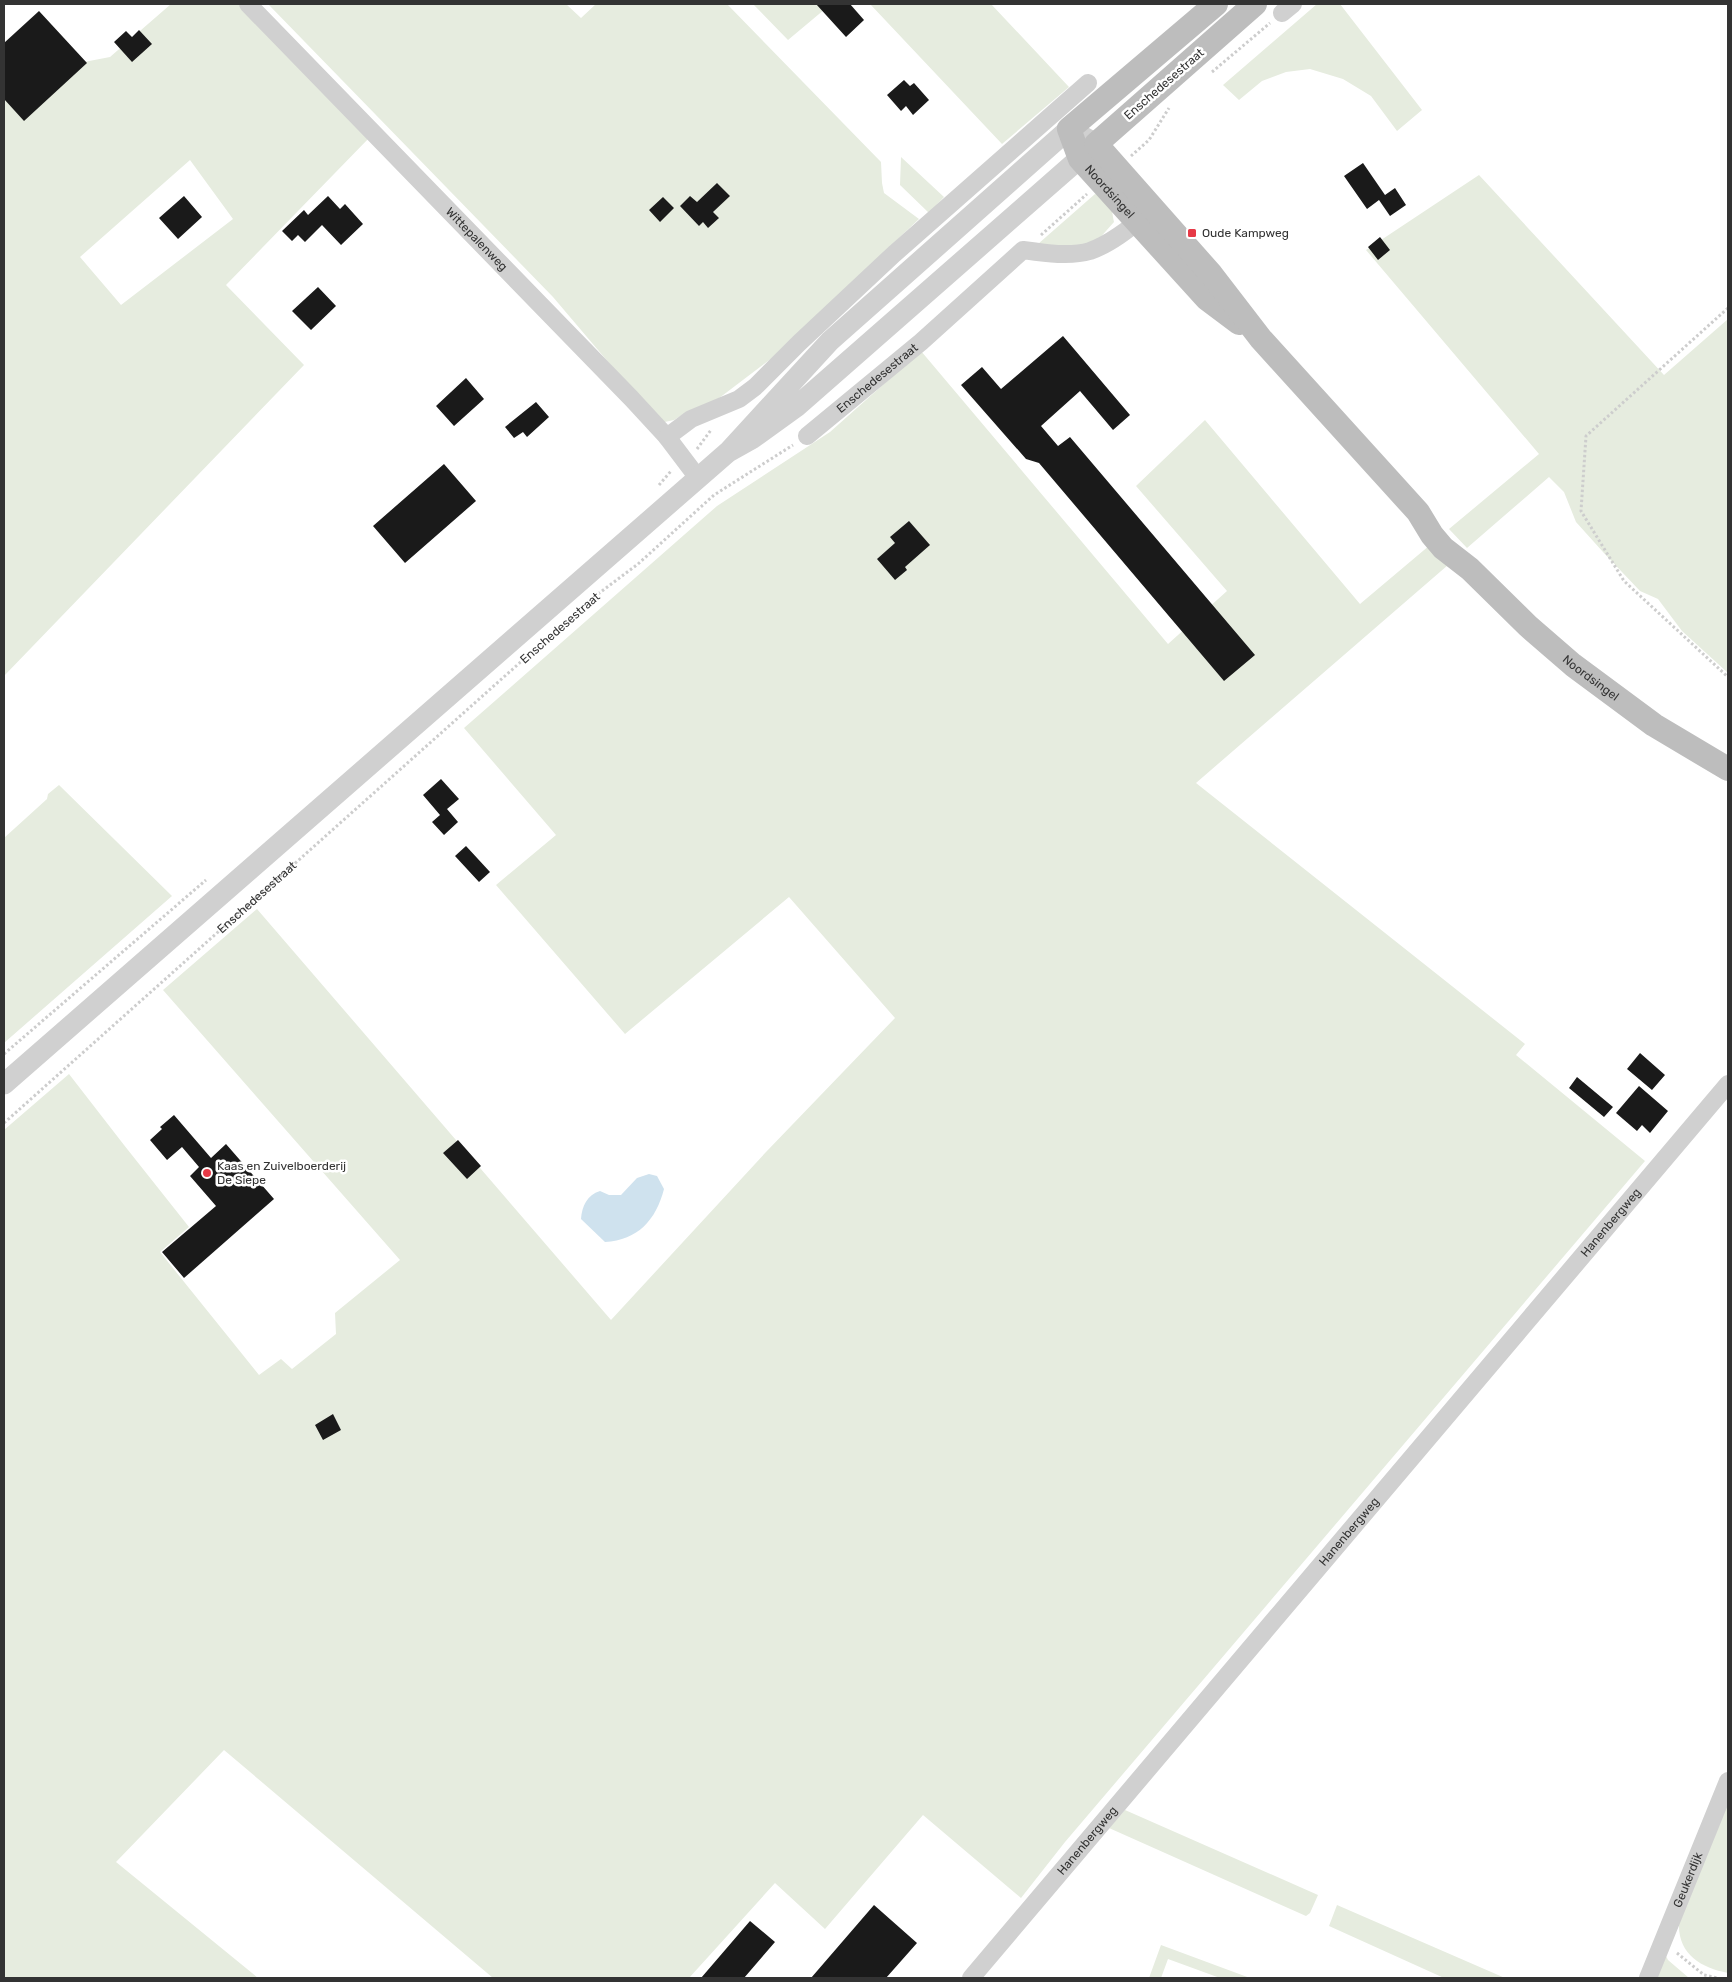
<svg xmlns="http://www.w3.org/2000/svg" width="1732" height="1982" font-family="Rubik,sans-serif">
<rect width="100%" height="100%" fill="#fff"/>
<!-- green -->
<path fill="#e6ecdf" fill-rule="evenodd" d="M171,4H241L370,137L226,285L304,365L4,676V64L27,90L58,67L110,57ZM190,160L233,219L121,305L80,257Z
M268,4H566L581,18L596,4H727L881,162L882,183L884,193L919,219L772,358L710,405L682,415L674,420L660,423L553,297Z
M753,4H831L788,40Z
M870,4H991L1069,87L1002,144Z
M1317,4H1340L1422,110L1397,131L1371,96L1343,79L1310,69L1286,72L1262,81L1239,100L1223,85Z
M901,157L944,197L929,213L900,185Z
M1479,175L1664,375L1728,319V673L1682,631L1658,599L1640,591L1603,552L1576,522L1564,492L1549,477L1467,548L1449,529L1539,454L1366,250Z
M1095,194C1113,199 1111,207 1114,222L1098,240L1078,247L1038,244Z
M921,351L1168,644L1227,591L1136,486L1205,420L1360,604L1430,545L1448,565L1196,783L1525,1044L1516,1055L1645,1161L1065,1842L1021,1898L923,1815L825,1929L775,1883L689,1978H493L224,1750L116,1862L258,1978H4V1130L69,1074L124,1145L189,1227L160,1252L259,1375L281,1359L292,1369L336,1334L335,1313L400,1260L163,990L257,909L611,1320L766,1152L895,1018L789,897L625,1034L496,885L556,835L464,728L717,506L830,432Z
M59,785L172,896L4,1043V838L47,799L48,794Z
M1728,1803V1973C1701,1968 1678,1954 1679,1924Z
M1125,1810L1318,1895L1310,1913L1306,1916L1109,1828Z
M1337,1905L1505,1978H1444L1329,1926Z
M1161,1945L1250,1978H1220L1168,1959L1161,1978H1149Z
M1666,1956L1668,1960L1689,1978H1657Z"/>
<!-- water -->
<path fill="#cfe2ee" d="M649,1174L657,1176L664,1189C656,1220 638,1240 605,1242L581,1219C582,1206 587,1195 600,1191L609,1195H621L637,1178Z"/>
<!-- building -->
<path fill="#1a1a1a" d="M816,4H850L864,20L846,37Z
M39,11L87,63L24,121L4,99V43Z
M139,30L152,44L132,62L114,42L126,31L132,37Z
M904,80L910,86L914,83L929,100L913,115L906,106L901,111L887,95Z
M1363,163L1385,195L1395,188L1406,205L1390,216L1379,200L1367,209L1344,176Z
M717,183L730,196L713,212L719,218L708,228L703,222L699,226L680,206L690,196L697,202Z
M184,196L202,217L178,239L159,218Z
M328,196L340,209L345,204L363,224L341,245L322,225L305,242L298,235L292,241L282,231L304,210L308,215Z
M663,197L674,208L660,222L649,210Z
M1380,237L1390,250L1378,260L1368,247Z
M318,287L336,306L311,330L292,311Z
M1063,336L1130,415L1113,430L1080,391L1041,426L1058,446L1070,437L1255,655L1224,681L1039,463L1026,459L961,385L982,367L1001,389Z
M466,378L484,399L454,426L436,406Z
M536,402L549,417L527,437L523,432L514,438L505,427Z
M444,464L476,501L405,563L373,526Z
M909,521L930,545L905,567L907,570L895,580L877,559L895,543L890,537Z
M441,779L459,799L447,809L458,822L444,835L432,822L440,815L423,795Z
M466,846L490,872L479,882L455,856Z
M1640,1053L1665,1075L1652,1090L1627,1069Z
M1577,1077L1613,1107L1604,1117L1569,1088Z
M1639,1086L1668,1111L1650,1133L1642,1125L1637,1131L1616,1113Z
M174,1115L211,1158L226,1144L274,1199L184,1278L162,1252L216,1206L190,1176L199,1167L182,1147L167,1160L150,1140L162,1129L160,1127Z
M458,1140L481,1166L467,1179L443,1153Z
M333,1414L341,1430L323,1440L315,1425Z
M874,1905L917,1943L886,1978H811Z
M750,1921L775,1942L744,1978H701Z"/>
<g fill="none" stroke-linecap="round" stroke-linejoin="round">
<!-- path -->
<g stroke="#cdcdcd" stroke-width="3" stroke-dasharray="2.5 2.5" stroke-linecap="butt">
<path d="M1212,72L1270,23"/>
<path d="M1131,156L1149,140L1169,108"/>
<path d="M1041,235L1087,194"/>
<path d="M1728,308L1586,436L1581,511L1624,581L1728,677"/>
<path d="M697,449L711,430"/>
<path d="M659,485L671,471"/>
<path d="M598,594L638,564L714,495L793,445"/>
<path d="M4,1054L206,880"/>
<path id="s1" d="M4,1123L552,634"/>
<path d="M1677,1953L1704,1975L1718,1978"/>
</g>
<!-- minor -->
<g stroke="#d0d0d0" stroke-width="18">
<path id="s2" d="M248,4L631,398L667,437L698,478"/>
<path d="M1282,13L1293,4"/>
<path id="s3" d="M807,436L921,342L1023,250C1044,253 1070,257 1090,251C1110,244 1130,228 1146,215"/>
<path d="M667,437L691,419L739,399L755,387L799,343L894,254L1088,83"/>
<path id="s4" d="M971,1978L1728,1084"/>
<path id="s5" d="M1648,1978L1728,1781"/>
</g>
<!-- tertiary -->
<path stroke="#d0d0d0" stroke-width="21" d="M4,1084L728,452L830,341L1069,129L1096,144L796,407L753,438L728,452"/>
<!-- secondary -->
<g stroke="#bdbdbd" stroke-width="24">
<path id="s6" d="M1216,4L1069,129L1080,159L1207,299L1239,323"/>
<path id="s7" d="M1255,4L1096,144L1211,274L1261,339L1418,512L1432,535L1443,548L1470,569L1528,626L1573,665L1654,725L1728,769"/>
</g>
</g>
<!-- markers -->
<g fill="#e63946" stroke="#fff" stroke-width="2">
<rect x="1187" y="228" width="10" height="10" rx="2.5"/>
<circle cx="207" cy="1173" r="5"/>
</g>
<g text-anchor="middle" stroke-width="5" stroke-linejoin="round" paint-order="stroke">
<!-- street labels -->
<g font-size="12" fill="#333" stroke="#fff">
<text transform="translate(1164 84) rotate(-41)" y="4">Enschedesestraat</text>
<text dy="4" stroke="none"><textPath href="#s6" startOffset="269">Noordsingel</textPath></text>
<text dy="4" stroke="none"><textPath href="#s2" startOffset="328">Wittepalenweg</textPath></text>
<text dy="4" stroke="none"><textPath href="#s3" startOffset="91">Enschedesestraat</textPath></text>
<text transform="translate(560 628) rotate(-41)" y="4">Enschedesestraat</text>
<text dy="4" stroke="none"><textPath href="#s7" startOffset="942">Noordsingel</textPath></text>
<text dy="4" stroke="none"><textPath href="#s1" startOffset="339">Enschedesestraat</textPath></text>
<text dy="4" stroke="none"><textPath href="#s4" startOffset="990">Hanenbergweg</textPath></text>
<text dy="4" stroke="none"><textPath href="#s4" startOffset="585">Hanenbergweg</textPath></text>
<text dy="4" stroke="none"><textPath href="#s4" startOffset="180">Hanenbergweg</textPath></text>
<text dy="4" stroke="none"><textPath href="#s5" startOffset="106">Geukerdijk</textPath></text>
</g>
<!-- poi labels -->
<g font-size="12" fill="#333" stroke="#fff" text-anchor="start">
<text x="1202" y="237">Oude Kampweg</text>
<text x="217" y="1170">Kaas en Zuivelboerderij<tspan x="217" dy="14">De Siepe</tspan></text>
</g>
</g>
<!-- border -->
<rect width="1732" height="1982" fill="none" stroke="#333333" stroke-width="10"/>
</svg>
